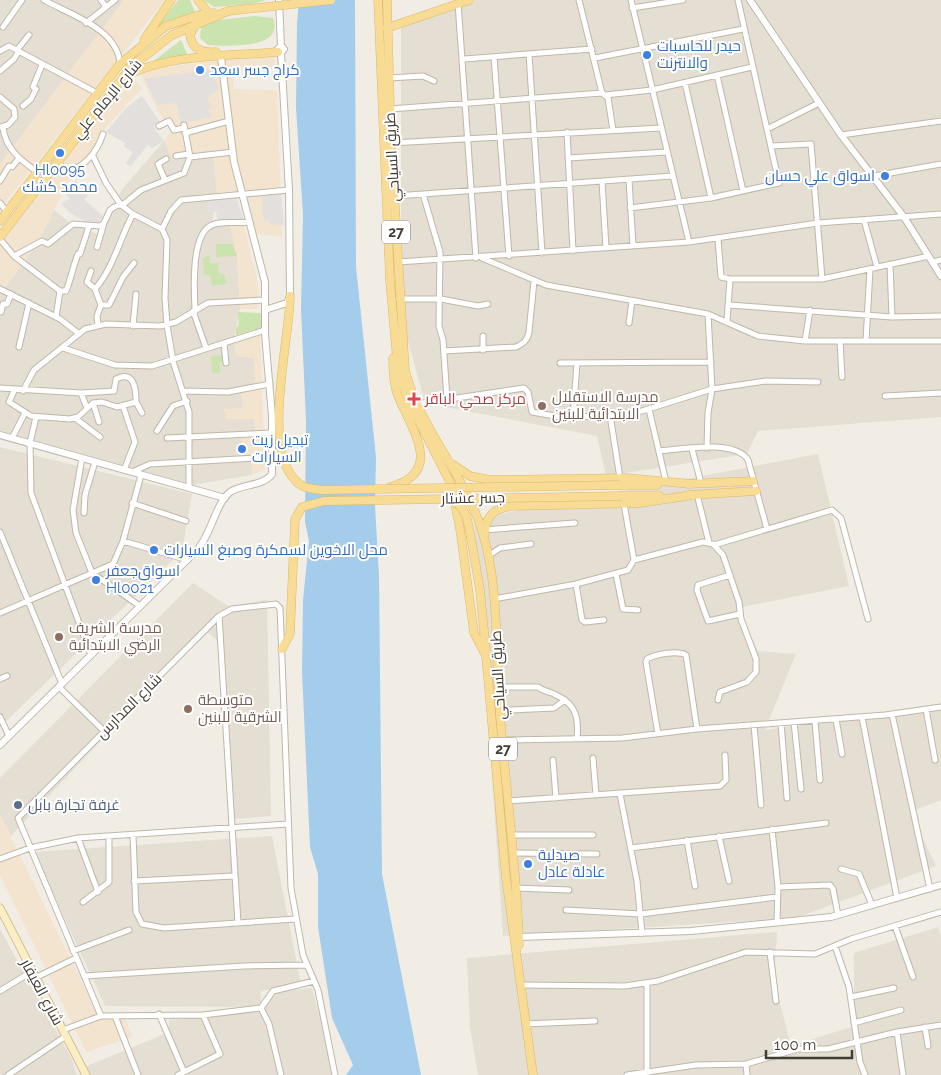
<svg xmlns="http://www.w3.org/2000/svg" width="941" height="1075" font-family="Raleway,Cairo,sans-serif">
<rect width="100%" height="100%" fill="#f1ede4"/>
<!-- residential -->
<path fill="#e4dfd2" d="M0,0H124L0,164Z
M475,0H941V417L758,431L747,454L606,476L597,436L425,403L401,316V26Z
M164,141L173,160L213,153L217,193L212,224L230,225L237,256L240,309L234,341L236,356L254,358L256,365L255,386L243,408L224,410L228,419H254L256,437L242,435V457L251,455L252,475L193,485L0,431V295L38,242L54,210L70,223L97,234L123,188Z
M0,447L192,494L182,551L0,727Z
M818,454L849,586L737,608L758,651L796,654L765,730L941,705V800L910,812L936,866L796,918L503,936L474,519Z
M193,583L228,606L267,600L271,816L234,819L219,642L205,630L11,836L0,815V778Z
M272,836L301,985L260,991L262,1007L105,1006L34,852Z
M938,927L941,937V1075H478L470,1028L467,958L777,932L774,980L791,1046L854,1026V953Z
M0,929L71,1058L77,1075H0Z
M312,988L335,1075H90L87,1066L169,1032V1020L265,1008L267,993Z"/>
<!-- commercial -->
<path fill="#f2e4cf" d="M124,0H165L0,209V164Z
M273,53L276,68L237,69L233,74V89L277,90L282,237L257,234L235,191L217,193L213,154L173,160L164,141L172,130L158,112L139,71Z
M135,80L142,88L103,131L93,158L72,174L38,242L0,295V239L105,107Z
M230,225L244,226L258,283L259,309H240L237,256Z
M260,334L265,469L252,475L251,455L241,457V435L256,436L254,419H227L224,409L242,408L241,388L255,385L254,358L236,356L234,341Z
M0,815L99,1017L125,1018L132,1037L86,1052L0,875Z"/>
<!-- green -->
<path fill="#cbe3ae" d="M178,0H190L195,12L169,21L155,30Z
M204,0H266L252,4L214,7Z
M255,16L273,18C285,50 227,46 208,45L200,38L201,27L210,21Z
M181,40L188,56L151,63Z
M216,244H232L237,256L216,257Z
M210,255L209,263H218L219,274H224L227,284L212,286L210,275H204L203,258Z
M238,312L263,313L264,327L236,335V328L239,325Z
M223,355L224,361L220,362V373H212L211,356Z"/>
<!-- parking -->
<path fill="#e2dfdc" d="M210,70L219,89L207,98L212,108L208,110L212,117L181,123L176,103L157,105L145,79Z
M142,96L160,122L153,126L164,141L152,148L148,145L130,167L126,163L133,153L124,146L125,143L106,132L126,108Z
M76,180L88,196L84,199L103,216L97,225L86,222L70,213L61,203L70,199L66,194L70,190L68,186Z
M281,193L284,225L270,224L269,220L265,221L263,215L262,194Z
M236,196L244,221L218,222L216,212L207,213L206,200Z"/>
<!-- water -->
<path fill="#a3cdeb" d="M299,0H355L356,267L376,457L375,506L379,575L382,874L421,1075H346L353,1065L332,1018L318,927V874L310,847L302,672L303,600L309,541L305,522L306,421L301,310L303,215L296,108L297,24Z"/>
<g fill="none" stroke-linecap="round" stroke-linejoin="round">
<defs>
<path id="minor" d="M44,0C71,15 118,29 120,64
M101,0L106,7
M579,0L602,93
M631,0L689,242
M458,3L476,258
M632,8L683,0
M86,23L115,0
M3,27L22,0
M17,50L29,35
M0,51L9,46L97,93
M529,54L542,253
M494,57L509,256
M595,58L743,29
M464,59L592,49
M0,71L14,59L19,51
M717,75L743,191
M389,78L423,76L434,81
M685,83L711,198
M605,95L652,90L752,67
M0,97L14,109L15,117L8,125L0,127
M23,106L31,99L36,89L33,87L42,65
M390,109L602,93L608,98L613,130
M159,126L169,121L174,130L184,128
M3,127C5,149 21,160 37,172
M767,129L819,103
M567,132L573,251
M185,133L229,121
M841,135L941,121
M391,143L661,128
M771,146L811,144L822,279
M93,156L106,183L121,205L133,214L162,229L167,240L165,298L167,325L173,361L189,412V488
M176,156L189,154
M190,157L233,152
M568,158L667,152
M57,161L67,172C86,166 97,152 103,134
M874,176L941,164
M165,180L158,164L166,159
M629,180L633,246
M0,181L9,166L12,167L19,158
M602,181L606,248
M423,194L440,252L439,326L443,340L447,399
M395,196L672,176
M0,203L7,212
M630,208L711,198L779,183L738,0
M864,220L877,267
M162,229L171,211L181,200L289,190
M0,239L14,256L60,291L56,317
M718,239L721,277L730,279H822L929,256
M97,247L104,223
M14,256L42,241L48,244L73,224L100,226L104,223L110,210L114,207L125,203L141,190L184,173L190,157L184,125
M482,258L546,285L708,314L758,336L805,341H941
M398,262L689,242L818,223L941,214
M933,262L941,260
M890,264L892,317
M91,271L87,282L95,289
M0,289L60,319L78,333
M60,291H66C71,279 73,266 78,254H80L89,226
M399,299H441L478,306L488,304
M101,305L95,289C114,267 119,240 133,214
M729,305L892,317L941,316
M195,309C194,290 191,237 210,226C220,220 238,224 249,222
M193,311L206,348
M1,312L3,304H7L11,294
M727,321L730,279
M629,323L632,301
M98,325L97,316L101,305H109L123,277L134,263
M133,326L136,294
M483,336V350
M805,341L810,310
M840,341L842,377
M866,341L870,269
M224,343L226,363
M19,347L29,303
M63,348L115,365L152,366L265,330
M444,351L516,347C524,343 527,341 529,332L534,281
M560,363L711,362
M0,388L81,393L114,391L116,379C134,370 136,388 136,402L117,407L102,402L93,403L78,417L70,419L31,416L9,402L15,389
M23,391L34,370L85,329L106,324L160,326L176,322L208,303L265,300
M183,391L228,392L270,384
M81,393L87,408
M885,396L941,393
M136,402L142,413
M93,403L99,422
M417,404L524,388L528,392L532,412L566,418L610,415L642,411L712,389L766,381L818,382
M123,406L135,442L124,470
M649,409L666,482
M610,415L620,478
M36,417L30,443L31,493L91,655
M75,418L100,437
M573,418L577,363
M157,431L173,406L187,401
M12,438L25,413
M167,438L272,433
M707,448L708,413L712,389L708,314
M692,449L701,483
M659,451C682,449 735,439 748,460L767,529
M82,458L73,510L76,533L92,573L140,606
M132,472L150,464L273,457
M697,494L709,543
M132,503L186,521
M84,513L85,495L95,462
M483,530L575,523
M0,532L62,684
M123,541L188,560
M714,545L832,510L841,518L868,619
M488,556L500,548L531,544
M634,560L703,542L713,544L723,555L739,602L741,619L756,659V672L747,682L720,692L718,700
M616,574L623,609L638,610
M730,575L698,585L697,590L708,621L740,614
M576,584L582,620L585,622L604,620
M494,599L576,584L628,570L634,560L624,504
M0,613L113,564L123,541L141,475
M219,616L238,923
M0,679L7,676
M59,687L104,731
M498,687H538C544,692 549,691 556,695C576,704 579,718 577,738
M499,708L511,710L554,708L565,700
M926,709L935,760
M892,714L930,889
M0,717L9,736
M862,717L897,898
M836,719L842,754
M815,721L820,780
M794,722L801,789
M781,723L787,798
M754,725L761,805
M658,734L646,662L647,659C656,654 678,650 686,655L697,729
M502,740L622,738L697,729L885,715L941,707
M593,758L596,795
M553,760L556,798
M620,794L637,881L642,933
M508,801L720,786L726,780L725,755
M772,829L778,887L777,922
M133,835L136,912L142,924L164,928L296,919
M511,835H593
M719,836L729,881
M78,838L98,892
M687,840L695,886
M631,848L826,823
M513,853L597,854
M0,859L30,848L78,838L287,824
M841,869L859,874L872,905
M134,881L234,876
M778,887L830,885L833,889L838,915
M515,888L569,890
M83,902L109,882V836
M566,910L641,914L777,897
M895,926L913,977
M835,946L849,987L860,1062L865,1075
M73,951L129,930
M770,952L776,1001
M84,976L244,966L307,965
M35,978L76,958
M647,983V1075
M520,985L625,986L658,981L746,952L815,954L851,939L941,912
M0,991L31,972
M851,997L894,988
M261,1008L269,1024L281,1075
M159,1014L184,1072
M101,1016L18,818L219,616L232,609L276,604L280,608L291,888L303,955L318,990L335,1075
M115,1016L138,1075
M854,1023L901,1010
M525,1024L595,1021
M925,1027L928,1046
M63,1030L101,1016L203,1015L261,1008L273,991L314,981
M897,1032L903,1075
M746,1064L747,1075
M8,1075L66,1036
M178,1075L220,1054L203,1015
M627,1075L696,1065L746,1064L798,1049H828L897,1032L941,1025"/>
<path id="tertiary" d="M279,0L281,46L284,49L281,53L277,50L281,46
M750,0L841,135L904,217L941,276
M265,310L287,303L290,296L289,190L281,53
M0,435L225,498
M0,745L198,549C211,534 216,503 230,492C242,484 264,486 272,474V416L265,334V282L234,162L221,57
M519,937L691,931L831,917L941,885"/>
<path id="secondary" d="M0,908L86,1075"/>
<path id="primary" d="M198,0L209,14
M378,0L390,281L397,359L402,383L411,406L451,484L460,529L474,633L486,656L506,878L533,1075
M387,0L391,143L405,370C420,430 466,475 483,534C499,587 495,644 499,699C504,781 517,862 519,945
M196,24L190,35C192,50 203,53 216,52
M387,28L469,0
M144,40L171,0
M125,77C162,54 234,56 278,52
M0,221L120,64L166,26L199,15L214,13
M0,237L131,67L172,35L228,11
M290,296C290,340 261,448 296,481C303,489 314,489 324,490
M452,464L470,476L490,480L627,478L692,484
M688,484L753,481
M620,485H657
M390,487C447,472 409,426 397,393C393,382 393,369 393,358
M689,495L756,491
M622,496H660
M485,533C486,515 494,509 511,506L640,503L692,495
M471,538L480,590L486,652
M282,649L290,634L295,519L302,507L324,501"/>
</defs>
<!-- minor casing -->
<use href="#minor" stroke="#bfb7aa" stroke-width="7"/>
<!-- tertiary casing -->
<use href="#tertiary" stroke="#bfb7aa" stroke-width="8"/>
<!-- secondary casing -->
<use href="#secondary" stroke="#cfc096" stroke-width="9"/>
<!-- primary casing -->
<use href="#primary" stroke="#dcb967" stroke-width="9"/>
<!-- minor -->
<use href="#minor" stroke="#fff" stroke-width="5"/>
<!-- tertiary -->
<use href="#tertiary" stroke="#fff" stroke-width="6"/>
<!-- secondary -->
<use href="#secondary" stroke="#fbeec4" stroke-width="7"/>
<!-- primary -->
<use href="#primary" stroke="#f8dc96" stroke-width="8"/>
<defs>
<path id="primary-bridge" d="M228,11L331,0
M324,490L620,485
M450,500C467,505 468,523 471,538
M324,501L622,496"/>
</defs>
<!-- primary-bridge casing -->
<use href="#primary-bridge" stroke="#dcb967" stroke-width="9" stroke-linecap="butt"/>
<!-- primary-bridge -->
<use href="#primary-bridge" stroke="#f8dc96" stroke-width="8"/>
</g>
<!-- markers -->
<g fill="#3f7fe0" stroke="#fff" stroke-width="2">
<circle cx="647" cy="55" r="5"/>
<circle cx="200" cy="70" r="5"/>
<circle cx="60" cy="153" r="5"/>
<circle cx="885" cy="176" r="5"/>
<circle cx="242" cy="449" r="5"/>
<circle cx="154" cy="550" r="5"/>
<circle cx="96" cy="580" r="5"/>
<circle cx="528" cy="864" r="5"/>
</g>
<path fill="#e0444e" stroke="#fff" stroke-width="2" d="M411.5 391.5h5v5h5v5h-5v5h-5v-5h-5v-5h5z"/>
<g fill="#8d6e63" stroke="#fff" stroke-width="2">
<circle cx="542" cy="406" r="5"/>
<circle cx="59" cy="637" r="5"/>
<circle cx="188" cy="709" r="5"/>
</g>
<circle fill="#5c6f8a" stroke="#fff" stroke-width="2" cx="18" cy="805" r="5"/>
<g text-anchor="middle" stroke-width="4" stroke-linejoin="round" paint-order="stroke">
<!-- shield labels -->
<g fill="#fff" stroke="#7b7771" stroke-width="1">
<rect x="382" y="220.5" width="28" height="23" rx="4"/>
<rect x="489" y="737.5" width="28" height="23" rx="4"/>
</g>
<g font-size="14" font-weight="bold" fill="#423d34">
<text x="396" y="237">27</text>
<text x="503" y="754">27</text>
</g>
<!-- shop labels -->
<g font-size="15" fill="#366cbe" stroke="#fff" text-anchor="start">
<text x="657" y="51">حيدر للحاسبات<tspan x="657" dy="17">والانترنت</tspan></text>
<text x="210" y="75">كراج جسر سعد</text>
<text x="60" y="175" text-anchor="middle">Hl0095<tspan x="60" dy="17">محمد كشك</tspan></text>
<text x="875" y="181" text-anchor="end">اسواق علي حسان</text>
<text x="252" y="445">تبديل زيت<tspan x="252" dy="17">السيارات</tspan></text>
<text x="164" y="555">محل الاخوين لسمكرة وصبغ السيارات</text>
<text x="106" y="576">اسواق‌جعفر<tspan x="106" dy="17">Hl0021</tspan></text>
<text x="538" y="860">صيدلية<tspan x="538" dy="17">عادلة عادل</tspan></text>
</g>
<!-- street labels -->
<g font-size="15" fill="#423d34" stroke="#fff">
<text transform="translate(107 99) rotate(-50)" y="5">شارع الإمام علي</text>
<text transform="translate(392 157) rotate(-93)" y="5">طريق السياحي</text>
<text transform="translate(473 498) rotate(-1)" y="5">جسر عشتار</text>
<text transform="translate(498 675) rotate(-93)" y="5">طريق السياحي</text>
<text transform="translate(129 706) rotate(-45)" y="5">شارع المدارس</text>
<text transform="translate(42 992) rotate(62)" y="5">شارع العيفار</text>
</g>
<!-- education labels -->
<g font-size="15" fill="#785e54" stroke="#fff" text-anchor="start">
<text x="552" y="402">مدرسة الاستقلال<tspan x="552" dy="17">الابتدائية للبنين</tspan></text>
<text x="69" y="633">مدرسة الشريف<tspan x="69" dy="17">الرضي الابتدائية</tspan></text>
<text x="198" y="705">متوسطة<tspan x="198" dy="17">الشرقية للبنين</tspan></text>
</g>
<!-- health labels -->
<g font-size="15" fill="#be3a42" stroke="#fff" text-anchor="start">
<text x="425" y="404">مركز صحي الباقر</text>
</g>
<!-- service labels -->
<g font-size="15" fill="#4e5e75" stroke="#fff" text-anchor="start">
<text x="28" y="810">غرفة تجارة بابل</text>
</g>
</g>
<!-- scale -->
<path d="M766 1050v8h86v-8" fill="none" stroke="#423d34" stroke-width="2.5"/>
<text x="774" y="1050" font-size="15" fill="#423d34" stroke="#ffffff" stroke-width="4" paint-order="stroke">100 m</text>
</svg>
